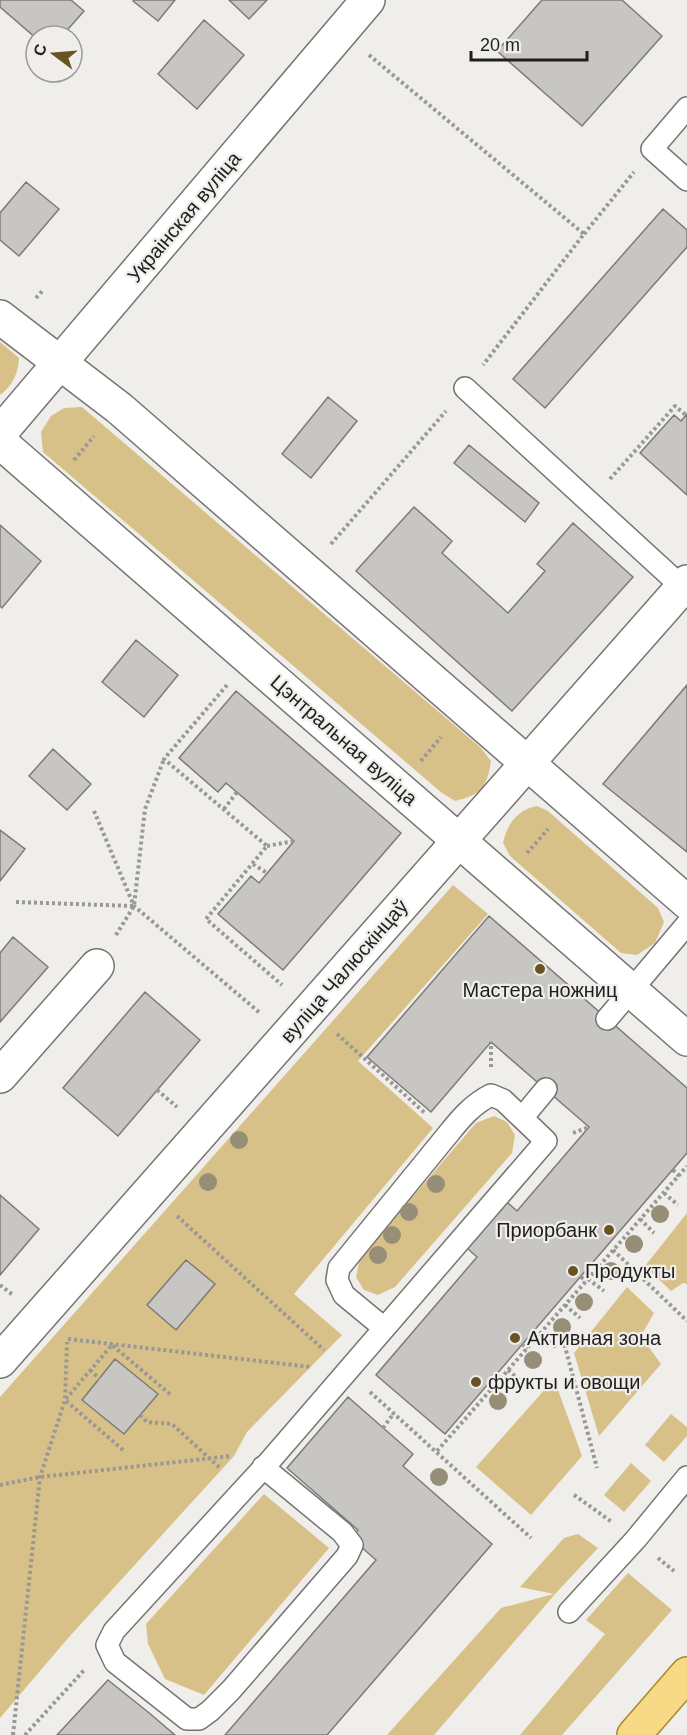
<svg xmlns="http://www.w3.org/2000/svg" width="687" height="1735" font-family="Arial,sans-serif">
<rect width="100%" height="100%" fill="#efeeea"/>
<!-- green -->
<path fill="#d8c189" d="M0,342L19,358C18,374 13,385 0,395Z
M82,407L481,748L491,761C487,787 481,795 455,801L442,793L43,452L41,432L51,416L64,408Z
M537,806L548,811L658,908L664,922L655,943L637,955L621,953L510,856L503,843C507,824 517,810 537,806Z
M453,885L488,914L358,1061L433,1128L294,1294L342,1335L247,1432L234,1456L69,1637L0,1718V1397Z
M494,1116L507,1122L515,1135L512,1153L395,1287L378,1295L364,1290L356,1277L360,1258L476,1123Z
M687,1213V1284L683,1283L671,1291L645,1266Z
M627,1287L654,1313L641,1336L661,1364L599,1436L574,1353Z
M554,1379L582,1456L531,1515L476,1467Z
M671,1414L687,1427V1436L664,1462L645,1445Z
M631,1463L651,1481L624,1512L604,1495Z
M264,1494L329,1548L204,1695L165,1679L148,1644L146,1624Z
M578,1534L598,1548L556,1593L434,1735H387L501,1608L554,1594L520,1587L564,1538Z
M628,1573L672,1610L562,1735H520L605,1634L586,1620Z"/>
<!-- building -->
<path fill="#c8c6c2" stroke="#7d7b78" stroke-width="1.5" d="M0,0H71L84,11L62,36H36V38L0,7Z
M134,0H175L158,21L133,1Z
M229,0H267L249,19Z
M542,0H622L662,36L582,126L497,51Z
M204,20L244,55L197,109L158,74Z
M26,182L59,209L19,256L0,240V213Z
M663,209L687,230V247L545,408L513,379Z
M328,397L357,421L311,478L282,454Z
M687,414V495L640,453L674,415L681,421Z
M469,445L539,503L525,522L454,463Z
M414,507L452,541L442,553L508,613L545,571L537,564L573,523L633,577L512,711L356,571Z
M0,525L41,561L2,608L0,606Z
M136,640L178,675L144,717L102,682Z
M687,685V852L603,784Z
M236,691L401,833L283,970L218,914L251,876L259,883L294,841L226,783L218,792L179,758Z
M53,749L91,784L67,810L29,776Z
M0,830L25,849L0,881Z
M489,916L687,1088V1153L445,1434L376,1375L477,1257L467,1248L507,1202L517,1211L589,1127L491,1042L431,1112L367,1057Z
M13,937L48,967L0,1022V953Z
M145,992L200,1040L118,1136L63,1088Z
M0,1195L39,1229L0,1275Z
M186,1260L215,1284L176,1330L147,1305Z
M115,1359L158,1394L124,1434L82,1400Z
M348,1397L413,1454L403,1466L492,1544L327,1735H225L376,1560L351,1538L358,1530L287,1468Z
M108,1680L148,1712L175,1735H57Z"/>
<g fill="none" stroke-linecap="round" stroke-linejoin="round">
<defs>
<path id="lane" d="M687,108L652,149L687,180
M465,388L682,587
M607,1019L687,924
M384,1328L344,1295L337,1280L339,1268L449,1133C461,1118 473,1104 491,1095L503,1100L522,1118
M263,1467L342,1532L352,1545L347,1556L231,1690L210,1711L199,1719H187L115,1662L107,1645L114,1631L243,1490L268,1463L546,1141L522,1118L546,1089
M569,1612L636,1539L687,1477"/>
<path id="street" d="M0,317L119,408L687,902
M0,433L368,0
M0,442L687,1039
M0,1076L97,966
M0,1361L687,582"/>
<path id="primary" d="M634,1735L687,1674"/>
</defs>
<!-- lane casing -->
<use href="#lane" stroke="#767572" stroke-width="24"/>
<!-- street casing -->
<use href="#street" stroke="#767572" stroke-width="36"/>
<!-- primary casing -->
<use href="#primary" stroke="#a8882d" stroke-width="36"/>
<!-- path -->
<path stroke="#999895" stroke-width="4" stroke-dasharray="3 3" stroke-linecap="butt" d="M369,55L584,234L483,365
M584,234L634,172
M36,298L44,289
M74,460L94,436
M610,479L675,406L686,415
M331,544L446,411
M227,685L164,759L267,846L206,919L282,985
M421,761L441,737
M224,809L237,792
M94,811L134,906L260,1013
M267,846L294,841
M527,853L548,829
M253,864L267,873
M16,902L133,906
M116,935L134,906L145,809L164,759
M337,1034L425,1113
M491,1067V1042
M157,1090L177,1107
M573,1133L589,1127
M673,1170L679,1176
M664,1193L678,1205
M177,1216L324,1350
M640,1219L654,1233
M613,1250L687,1321
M581,1277L586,1281
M588,1279L604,1291
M0,1285L13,1295
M565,1305L580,1318
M540,1334L556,1347
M68,1339L311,1367
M563,1339L597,1468
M522,1344L527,1349
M90,1370L100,1379
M508,1370L524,1384
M370,1392L531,1538
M140,1415L147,1422L172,1424L221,1469
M383,1428L394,1413
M123,1450L65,1400L112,1345L171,1395
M437,1451L687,1166
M0,1485L40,1477L231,1456
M574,1495L612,1522
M658,1558L674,1571
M13,1735L40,1477L65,1400L67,1342
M25,1735L85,1669"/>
<!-- lane -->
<use href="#lane" stroke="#fff" stroke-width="21"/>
<!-- street -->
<use href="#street" stroke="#fff" stroke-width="33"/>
<!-- primary -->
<use href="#primary" stroke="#f7d986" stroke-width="33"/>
</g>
<!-- trees -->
<g fill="#978e77">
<circle cx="239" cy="1140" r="9"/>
<circle cx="208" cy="1182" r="9"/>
<circle cx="436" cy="1184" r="9"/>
<circle cx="409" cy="1212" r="9"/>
<circle cx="660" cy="1214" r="9"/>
<circle cx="392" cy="1235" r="9"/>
<circle cx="634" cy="1244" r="9"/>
<circle cx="378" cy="1255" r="9"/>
<circle cx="611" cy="1271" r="9"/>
<circle cx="584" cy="1302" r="9"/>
<circle cx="562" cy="1327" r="9"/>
<circle cx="533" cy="1360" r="9"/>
<circle cx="498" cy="1401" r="9"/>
<circle cx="439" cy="1477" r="9"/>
</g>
<!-- markers -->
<g fill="#675422" stroke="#efeeea" stroke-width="2">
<circle cx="540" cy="969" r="6"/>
<circle cx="609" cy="1230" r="6"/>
<circle cx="573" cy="1271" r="6"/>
<circle cx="515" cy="1338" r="6"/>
<circle cx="476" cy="1382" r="6"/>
</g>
<g text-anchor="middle" stroke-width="4.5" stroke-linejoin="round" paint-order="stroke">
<!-- street labels -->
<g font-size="20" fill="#201f1e" stroke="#efeeea">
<text transform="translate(184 217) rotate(-50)" y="7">Украінская вуліца</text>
<text transform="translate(344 740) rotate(41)" y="7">Цэнтральная вуліца</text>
<text transform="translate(344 971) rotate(-49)" y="7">вуліца Чалюскінцаў</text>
</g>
<!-- poi labels -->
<g font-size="20" fill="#201f1e" stroke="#efeeea" text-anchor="start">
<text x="540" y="997" text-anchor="middle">Мастера ножниц</text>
<text x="597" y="1237" text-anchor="end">Приорбанк</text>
<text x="585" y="1278">Продукты</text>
<text x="527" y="1345">Активная зона</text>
<text x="488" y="1389">фрукты и овощи</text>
</g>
</g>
<!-- north arrow -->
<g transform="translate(54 54) rotate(286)"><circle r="28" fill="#efeeea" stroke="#9c9b98" stroke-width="1.5"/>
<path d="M0-4.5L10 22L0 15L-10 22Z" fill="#675422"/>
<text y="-9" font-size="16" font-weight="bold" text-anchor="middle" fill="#201f1e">С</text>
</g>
<!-- scale -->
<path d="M471 51v9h116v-9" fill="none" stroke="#201f1e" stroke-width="3"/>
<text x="480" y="51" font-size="18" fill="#201f1e" stroke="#efeeea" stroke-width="4.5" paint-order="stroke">20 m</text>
</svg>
